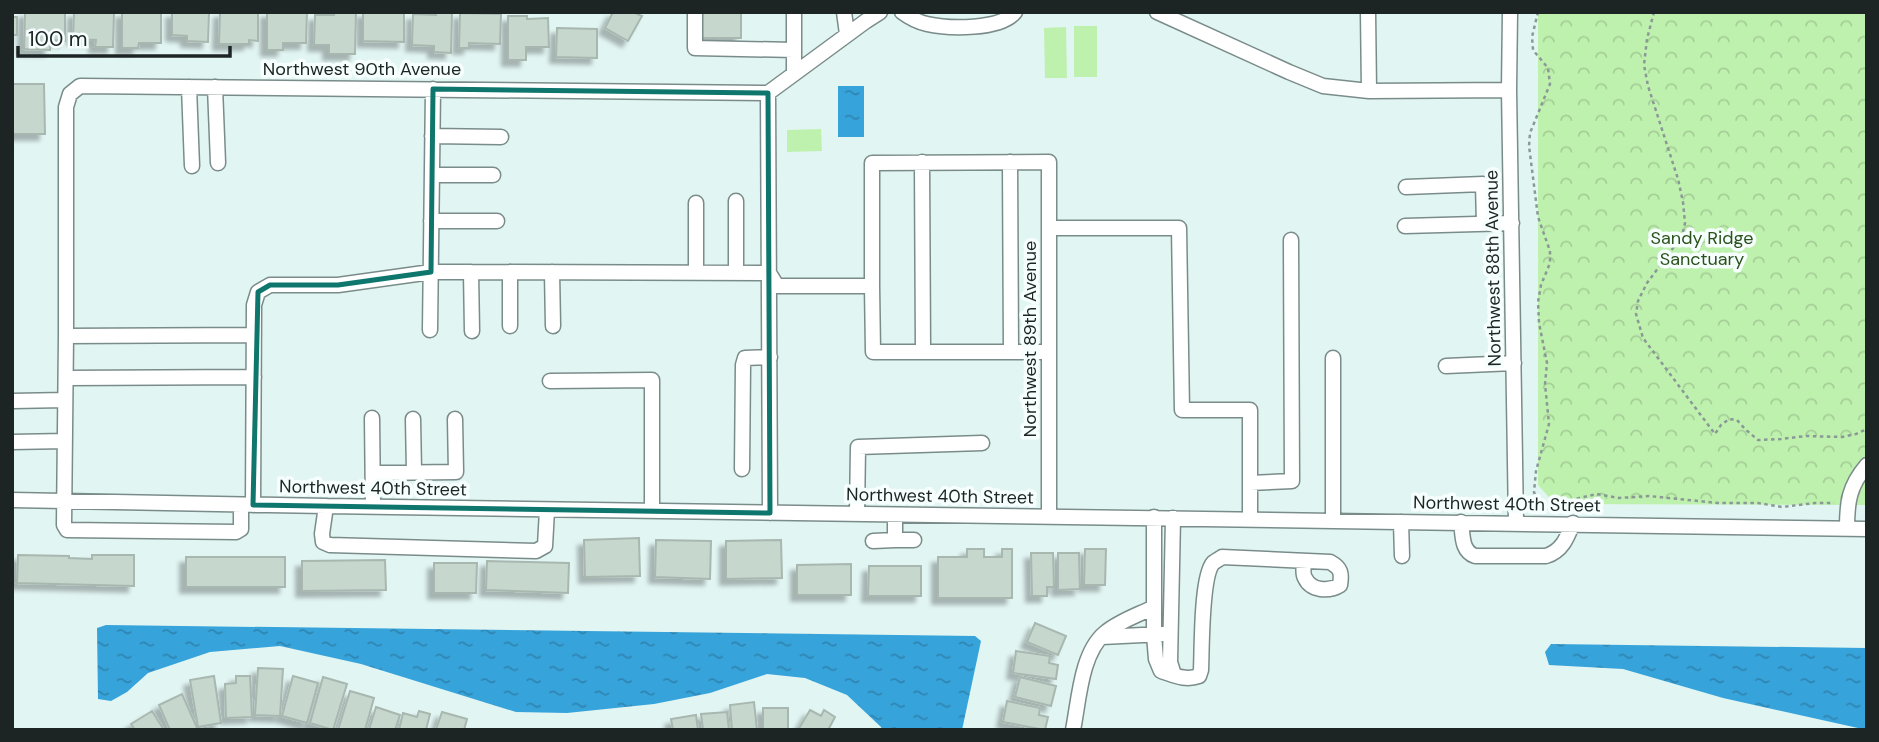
<svg xmlns="http://www.w3.org/2000/svg" width="1879" height="742" font-family="'DM Sans',sans-serif">
<defs>
<pattern id="park-crowns" width="20" height="18" patternUnits="userSpaceOnUse" patternTransform="scale(1.75)"><rect width="20" height="18" fill="#bff1ae"/><path d="M2 6a3 3 0 1 1 6 0M12 15a3 3 0 1 1 6 0" fill="none" stroke="#a4ce96"/></pattern>
<pattern id="water-ripples" width="26" height="14" patternUnits="userSpaceOnUse" patternTransform="scale(1.75)"><rect width="26" height="14" fill="#37a3db"/><path d="M2 4q2-2 4 0t4 0M15 11q2-2 4 0t4 0" fill="none" stroke="#2e85b1"/></pattern>
<filter id="shadow"><feDropShadow dx="-6" dy="6" stdDeviation="2" flood-color="#0004"/></filter>
</defs>
<rect width="100%" height="100%" fill="#e1f5f2"/>
<!-- park -->
<path fill="url(#park-crowns)" d="M1538,12H1867V505L1555,504L1538,485Z"/>
<!-- garden -->
<path fill="#bff1ae" d="M1074,26H1097V77H1074Z
M1066,27L1067,78H1045L1044,28Z
M821,129L822,151L787,152V130Z"/>
<!-- water -->
<path fill="url(#water-ripples)" d="M838,86H864V137H838Z
M106,625L975,636L981,641L962,730H882L881,727L847,695L805,678L767,674L710,693L654,704L567,713L516,712L361,664L280,646L210,652L148,673L127,692L111,701L98,699L97,628Z
M1551,644L1867,648V730L1723,698L1623,669L1549,665L1545,652Z"/>
<!-- building -->
<path fill="#c6d7ce" stroke="#a8b8b0" stroke-width="2" filter="url(#shadow)" d="M25,12H65V41L50,40V50L24,49Z
M74,12H114L113,47H95L96,40L73,39Z
M122,12H161V43H139L138,48H122Z
M172,12L209,13L208,42L187,41V36L172,35Z
M220,12H258V41L249,40V44H219Z
M267,12H307L306,43H283V50H267Z
M334,12H356L355,54H329V45H314L315,15H334Z
M363,12H404V42L363,41Z
M436,12L452,13L451,53L434,52V46L412,45L413,14L436,15Z
M613,12H638L637,14L642,16L628,41L605,28Z
M460,13L501,14L500,44L469,43V48H459Z
M702,13H741V38H702Z
M508,16H527V19L548,18L549,47H526V60H508Z
M12,17H17V35H12Z
M557,28L597,29V58L556,57Z
M12,84H44L45,134H12Z
M639,538L640,576L585,577L584,540Z
M656,540L711,541L710,579L655,577Z
M781,540L782,578L726,579V541Z
M967,549H984V557H1002V549H1012V598H938V557H967Z
M1085,549H1106L1105,585H1084Z
M1031,553H1053L1054,587H1047V596H1032Z
M1058,553H1079L1080,589L1058,590Z
M18,555L69,556V558L92,559V555H134V586L17,583Z
M186,557H285V587H186Z
M385,560L386,590L302,591V561Z
M487,561L569,563L568,593L486,590Z
M434,563H477L476,593H434Z
M851,564V595H797V565Z
M869,566H921V596H868Z
M1035,623L1066,636L1058,655L1027,642Z
M1016,651L1050,656L1049,663L1058,665L1056,679L1013,673Z
M258,668L283,669L280,716L255,715Z
M214,676L221,723L198,727L190,680Z
M236,676H250L252,717L226,718L225,684L236,683Z
M293,676L318,683L307,723L282,716Z
M323,677L347,684L333,730L310,723Z
M1020,677L1056,686L1051,706L1015,697Z
M350,691L374,698L365,730H338Z
M182,694L198,730H170L159,705Z
M1007,701L1040,708L1039,715L1048,717L1045,730L1003,722Z
M754,702L757,730H732L730,705Z
M376,707L400,715L395,730H369Z
M763,708H788V730H763Z
M810,710L821,716L824,710L835,717L828,730H798Z
M152,711L164,730H135L131,724Z
M419,711L430,714L426,730H399L403,713L417,717Z
M442,712L467,719L464,730H436Z
M727,712L729,730H703L701,714Z
M696,715L698,730H673L671,719Z"/>
<g fill="none" stroke-linecap="round" stroke-linejoin="round">
<defs>
<path id="minor" d="M695,12V48L794,50
M794,12V74
M844,12L847,34
M902,12C910,18 918,22 927,24C949,29 1001,30 1015,12
M1157,12L1289,72L1323,86L1369,91L1509,90
M1368,12L1369,91
M1510,12L1509,90L1516,523
M189,87L192,166
M215,87L218,163
M768,93L770,513
M432,136L501,137
M922,162L923,352
M1010,162L1011,352
M432,175H493
M1406,187L1483,184L1484,224
M736,201V273
M696,203V273
M431,221H497
M1405,226L1512,223
M1049,228H1179L1182,410H1250V519
M471,272L472,331
M510,272V326
M552,272L553,326
M872,286L873,352H1049
M430,330L433,89
M66,336L254,335
M1333,358V521
M1446,366L1514,363
M66,378L254,377
M550,381L652,380V511
M12,401L65,400
M372,418L373,507
M413,419L414,472
M12,442L65,441
M742,469L743,365L745,358L770,357
M373,473L456,472L455,419
M1250,483L1292,481L1291,240
M12,500L326,506L1867,529
M241,505V529L236,532L67,530L64,525L66,336V107L70,94L80,86L768,93L866,21L880,12
M253,505L254,305L258,292L270,285H338L431,272H471L769,273L777,286H872V163L1049,162V516
M326,506L322,534L323,542L330,545L536,551L545,546L547,510
M857,514L858,447L982,443
M1154,517V635L1156,659L1161,671C1174,675 1185,681 1199,676L1201,670C1202,649 1201,577 1213,563C1214,562 1221,558 1222,557L1330,562C1341,568 1342,573 1340,585C1329,592 1311,591 1305,578C1302,573 1304,566 1304,561
M1173,518L1170,662L1174,675
M1401,522L1402,556
M1461,522C1463,535 1461,551 1475,556H1546C1562,551 1567,538 1573,523
M1847,528C1847,502 1849,486 1867,465
M895,540H914
M873,541L895,540V515
M1102,637L1163,634
M1073,730C1079,700 1081,653 1105,633C1119,621 1138,615 1154,607"/>
</defs>
<!-- minor casing -->
<use href="#minor" stroke="#7a8c8a" stroke-width="17"/>
<!-- path -->
<path stroke="#8a9896" stroke-width="2.5" stroke-dasharray="3.5 3.5" stroke-linecap="butt" d="M1538,12L1532,37L1533,50L1548,68L1550,84L1530,133L1529,146L1538,217L1550,251V263L1541,285L1538,302L1539,323L1547,363L1545,384L1549,424L1536,471L1534,492L1538,504L1546,509L1558,508L1575,499L1597,494L1619,498L1649,496L1718,503H1758L1782,507L1815,503H1834
M1654,12L1647,39L1644,65L1648,86L1678,179L1683,202L1685,223L1682,236L1647,283L1638,301L1636,314L1643,338L1715,434L1721,425L1729,419L1737,420L1745,429L1758,440L1781,439L1806,436L1842,437L1856,434L1867,429"/>
<!-- minor -->
<use href="#minor" stroke="#fff" stroke-width="14"/>
</g>
<!-- marked area -->
<path fill="none" stroke="#0f766e" stroke-width="5" stroke-linejoin="round" d="M433,89L768,93L770,513L253,505L258,292L270,285H338L431,272Z"/>
<g text-anchor="middle" stroke-width="7" stroke-linejoin="round" paint-order="stroke">
<!-- street labels -->
<g font-size="18" fill="#1d2524" stroke="#f7fffe">
<text x="362" y="75">Northwest 90th Avenue</text>
<text transform="translate(1493 268) rotate(-91)" y="6">Northwest 88th Avenue</text>
<text transform="translate(1030 339) rotate(-90)" y="6">Northwest 89th Avenue</text>
<text transform="translate(373 488) rotate(1)" y="6">Northwest 40th Street</text>
<text transform="translate(940 496) rotate(1)" y="6">Northwest 40th Street</text>
<text transform="translate(1507 504) rotate(1)" y="6">Northwest 40th Street</text>
</g>
<!-- park labels -->
<g font-size="18" fill="#2a511b" stroke="#f7fffe">
<text x="1702" y="244">Sandy Ridge<tspan x="1702" dy="21">Sanctuary</tspan></text>
</g>
</g>
<!-- border -->
<rect width="1879" height="742" fill="none" stroke="#1d2524" stroke-width="28"/>
<!-- scale -->
<path d="M18 46v10h212v-10" fill="none" stroke="#1d2524" stroke-width="3.5"/>
<text x="28" y="46" font-size="21" fill="#1d2524" stroke="#f7fffe" stroke-width="5" paint-order="stroke">100 m</text>
</svg>
